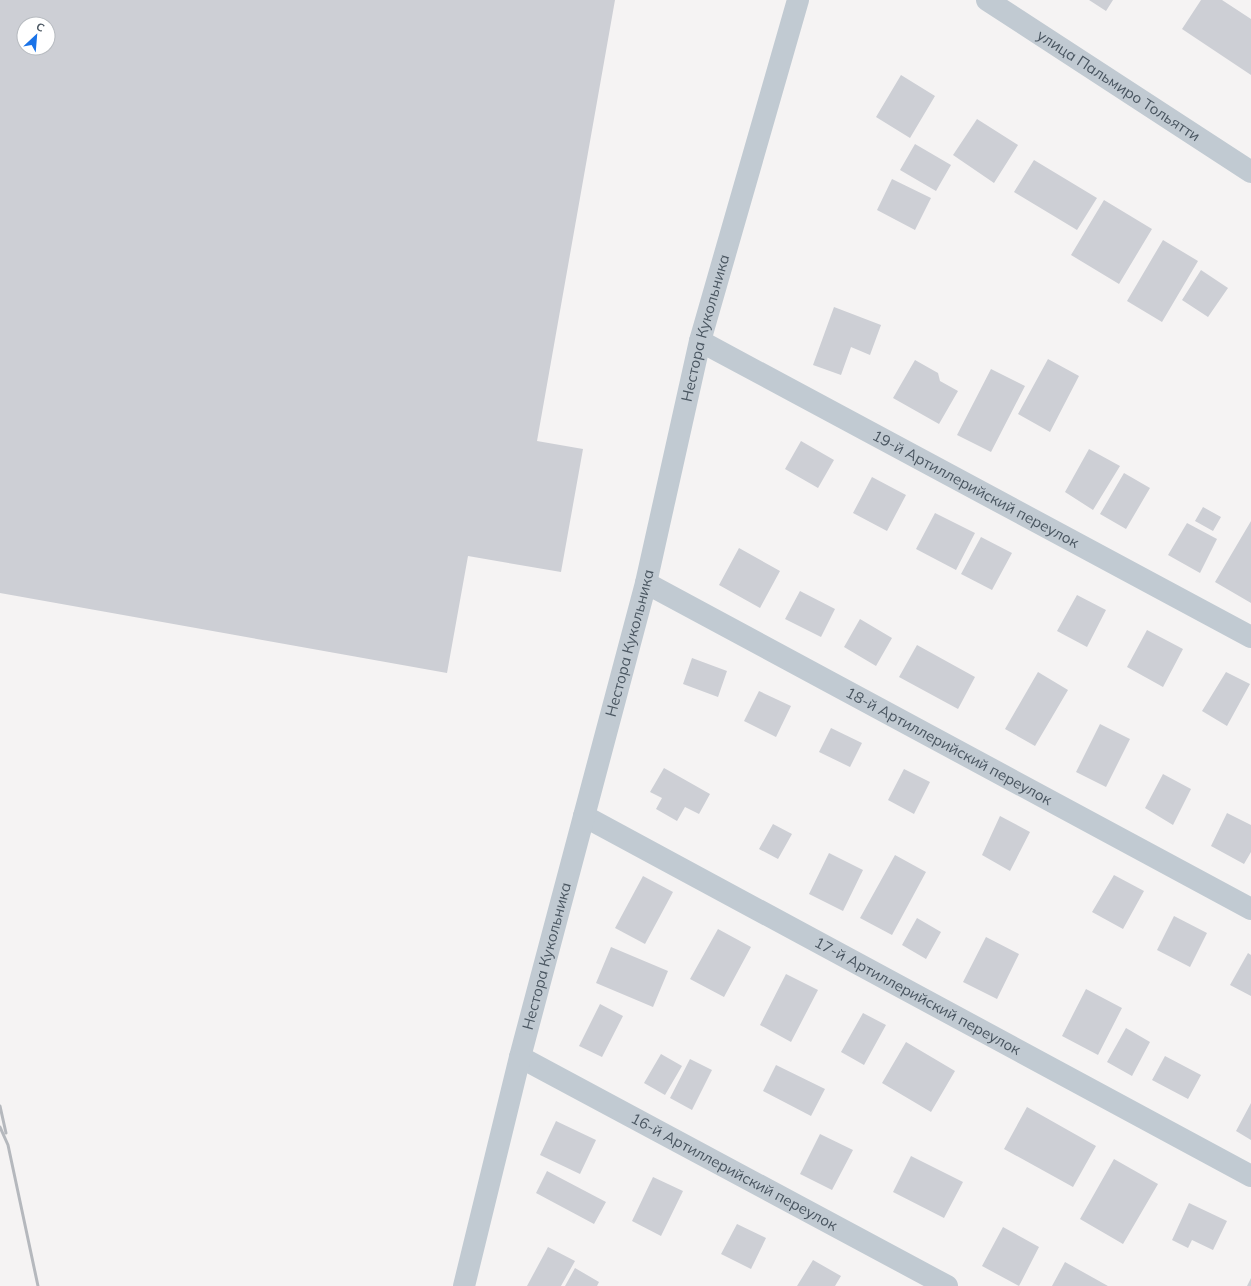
<svg xmlns="http://www.w3.org/2000/svg" width="1251" height="1286" font-family="Mulish,sans-serif">
<rect width="100%" height="100%" fill="#f5f3f3"/>
<!-- building -->
<path fill="#cdcfd5" fill-rule="evenodd" d="M0,0H615L537,441L583,449L561,572L468,556L447,673L0,593ZM24,24H48V48H24Z
M1089,0H1113L1106,11Z
M1201,0H1222L1251,19V75L1182,29Z
M901,75L935,96L910,138L876,117Z
M977,119L1018,145L994,183L953,155Z
M915,144L951,165L936,191L900,170Z
M1034,160L1097,198L1077,230L1014,192Z
M892,179L931,198L915,230L877,210Z
M1104,200L1152,229L1119,284L1071,255Z
M1163,240L1198,261L1162,322L1127,301Z
M1201,270L1228,288L1208,317L1182,300Z
M834,307L881,325L870,355L851,347L841,375L813,365Z
M1048,359L1079,376L1050,432L1018,414Z
M915,360L938,373L940,381L958,391L939,424L893,398Z
M991,369L1025,386L991,452L957,435Z
M801,441L834,460L818,488L785,469Z
M1089,449L1120,466L1093,510L1065,492Z
M1124,473L1150,488L1126,529L1100,514Z
M872,477L906,495L887,531L853,513Z
M1203,507L1221,517L1213,531L1195,521Z
M935,513L975,533L956,570L916,549Z
M1251,521V603L1215,582Z
M1187,523L1217,539L1200,573L1168,555Z
M981,537L1012,553L992,590L961,574Z
M739,548L780,571L760,608L719,585Z
M800,591L835,609L821,637L785,619Z
M1077,595L1106,610L1087,647L1057,631Z
M860,619L892,638L876,666L844,647Z
M1147,630L1183,649L1163,687L1127,667Z
M917,645L975,677L958,709L899,677Z
M692,658L727,671L718,697L683,684Z
M1038,672L1068,690L1035,746L1005,729Z
M1226,672L1250,684L1227,726L1202,711Z
M759,691L791,706L776,737L744,721Z
M1100,724L1130,739L1106,787L1076,772Z
M831,728L862,743L850,767L819,752Z
M664,768L710,794L699,814L685,807L677,821L656,809L662,798L650,792Z
M904,769L930,782L914,814L888,800Z
M1163,774L1191,789L1173,825L1145,808Z
M1227,813L1251,825V852L1244,864L1211,846Z
M1000,816L1030,832L1010,871L982,855Z
M773,824L792,834L778,859L759,849Z
M829,853L863,870L843,911L809,894Z
M895,855L926,872L892,935L860,918Z
M1114,875L1144,891L1123,929L1092,912Z
M643,876L673,892L645,944L615,928Z
M1174,916L1207,933L1190,967L1157,950Z
M917,918L941,932L926,959L902,945Z
M718,929L751,947L724,997L690,979Z
M986,937L1019,954L997,999L963,982Z
M611,947L668,971L653,1007L596,983Z
M1248,953L1251,955V996L1230,985Z
M786,974L818,990L791,1042L760,1025Z
M1086,989L1122,1008L1098,1055L1062,1036Z
M600,1004L623,1016L602,1057L579,1046Z
M863,1013L886,1025L864,1065L841,1052Z
M1126,1028L1150,1042L1132,1076L1107,1062Z
M906,1042L955,1071L931,1112L882,1083Z
M661,1054L682,1066L665,1095L644,1083Z
M1165,1056L1201,1075L1188,1099L1152,1080Z
M690,1059L712,1070L692,1110L670,1098Z
M776,1065L825,1089L811,1116L763,1091Z
M1251,1103V1140L1236,1131Z
M1027,1107L1096,1146L1073,1187L1004,1149Z
M556,1121L596,1140L580,1174L540,1155Z
M820,1134L853,1150L832,1190L800,1174Z
M911,1156L963,1182L944,1218L893,1192Z
M1114,1159L1158,1184L1123,1244L1080,1219Z
M547,1171L606,1202L594,1224L536,1193Z
M653,1177L683,1191L661,1236L632,1221Z
M1189,1203L1227,1221L1213,1250L1192,1240L1188,1248L1172,1240Z
M737,1224L766,1238L751,1269L721,1254Z
M1003,1227L1039,1247L1019,1286L982,1266Z
M548,1247L575,1261L561,1286H527Z
M813,1260L841,1276L835,1286H797Z
M1065,1262L1108,1286H1052Z
M575,1268L599,1282L597,1286H565Z
M1251,1278V1286H1247Z"/>
<g fill="none" stroke-linecap="round" stroke-linejoin="round">
<!-- street -->
<g stroke="#c1cad2" stroke-width="22">
<path id="s1" d="M987,0L1251,172"/>
<path id="s2" d="M700,341L1251,637"/>
<path id="s3" d="M646,583L1251,909"/>
<path id="s4" d="M584,816L1251,1176"/>
<path id="s5" d="M520,1057L947,1286"/>
<path id="s6" d="M464,1286L520,1057L646,583L700,341L798,0"/>
</g>
<!-- rail -->
<path stroke="#b5b8bd" stroke-width="3" d="M0,1106L6,1133
M0,1127L8,1145L38,1286"/>
</g>
<g text-anchor="middle" stroke-width="4" stroke-linejoin="round" paint-order="stroke">
<!-- street labels -->
<g font-size="15" fill="#4a5661" stroke="#fff">
<text dy="5" stroke="none"><textPath href="#s1" startOffset="157">улица Пальмиро Тольятти</textPath></text>
<text dy="5" stroke="none"><textPath href="#s6" startOffset="988">Нестора Кукольника</textPath></text>
<text dy="5" stroke="none"><textPath href="#s2" startOffset="313">19-й Артиллерийский переулок</textPath></text>
<text dy="5" stroke="none"><textPath href="#s6" startOffset="664">Нестора Кукольника</textPath></text>
<text dy="5" stroke="none"><textPath href="#s3" startOffset="344">18-й Артиллерийский переулок</textPath></text>
<text dy="5" stroke="none"><textPath href="#s6" startOffset="340">Нестора Кукольника</textPath></text>
<text dy="5" stroke="none"><textPath href="#s4" startOffset="379">17-й Артиллерийский переулок</textPath></text>
<text dy="5" stroke="none"><textPath href="#s5" startOffset="243">16-й Артиллерийский переулок</textPath></text>
</g>
</g>
<!-- north arrow -->
<g transform="translate(36 36) rotate(26)"><circle r="19" fill="#ffffff" stroke="#b7bbc0"/>
<path d="M0-3L7 15L0 10L-7 15Z" fill="#1a73e8"/>
<text y="-6" font-size="11" font-weight="bold" text-anchor="middle" fill="#4a5661">С</text>
</g>
</svg>
